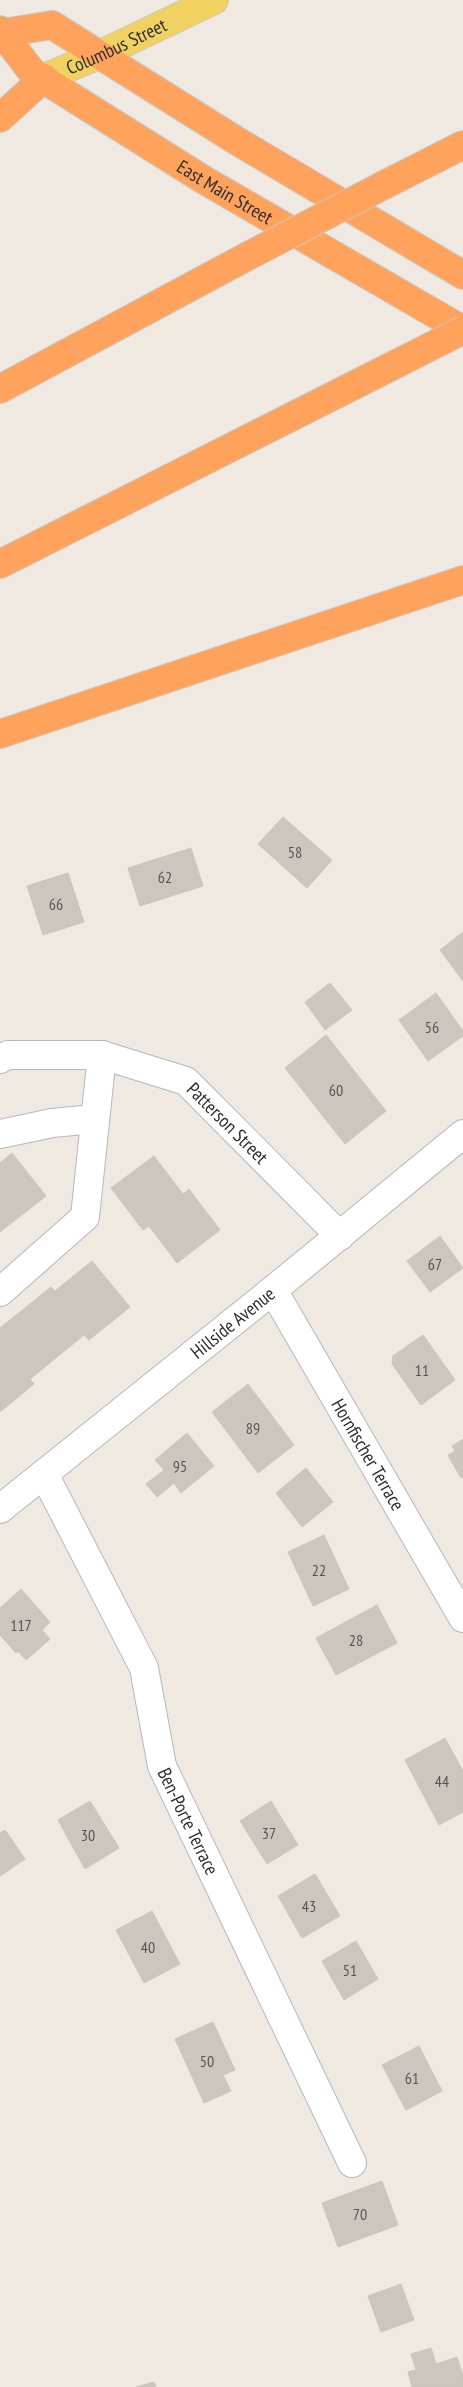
<svg xmlns="http://www.w3.org/2000/svg" width="463" height="2387" font-family="'PT Sans Narrow',sans-serif">
<rect width="100%" height="100%" fill="#efe9e1"/>
<!-- building -->
<path fill="#cbc7bf" stroke="#cbc5ba" d="M283,817L332,860L307,888L258,844Z
M191,848L203,886L140,906L128,868Z
M68,873L84,922L43,935L27,886Z
M463,932V981L440,950Z
M330,983L352,1010L325,1030L305,1002Z
M436,993L463,1031V1036L428,1061L399,1020Z
M326,1035L386,1111L345,1144L285,1068Z
M12,1153L46,1196L0,1232V1163Z
M154,1156L183,1194L189,1189L220,1230L177,1263L149,1226L143,1230L111,1188Z
M440,1236L463,1268L430,1292L407,1261Z
M92,1261L130,1307L89,1340L84,1335L30,1379L34,1384L0,1412V1328L51,1287L55,1291Z
M423,1335L455,1380L421,1405L392,1364L393,1356Z
M248,1384L294,1445L258,1473L212,1412Z
M187,1433L214,1466L181,1493L174,1483L157,1497L146,1484L164,1470L155,1460Z
M463,1439V1477L461,1478L448,1455L455,1451L452,1446Z
M306,1468L333,1502L302,1527L276,1493Z
M324,1535L349,1589L313,1606L288,1552Z
M21,1589L50,1622L42,1630L50,1639L26,1660L18,1651L16,1653L0,1635V1608Z
M377,1605L397,1643L336,1675L316,1638Z
M445,1738L463,1771V1812L439,1825L405,1760Z
M90,1801L119,1848L85,1869L58,1820Z
M271,1801L298,1845L267,1864L240,1821Z
M5,1830L25,1859L0,1876V1833Z
M315,1874L340,1916L302,1938L278,1896Z
M152,1911L180,1964L144,1983L116,1930Z
M356,1941L378,1979L344,2000L322,1961Z
M213,2022L235,2070L223,2075L231,2091L204,2103L175,2039Z
M419,2046L442,2091L406,2110L382,2065Z
M382,2181L398,2225L338,2247L322,2203Z
M401,2284L414,2320L381,2332L368,2296Z
M431,2348L436,2364L457,2357L463,2376V2387H412L408,2372L416,2370L411,2354Z
M154,2382L156,2387H136Z"/>
<g fill="none" stroke-linecap="round" stroke-linejoin="round">
<defs>
<g id="minor">
<path id="s1" d="M0,1059L8,1055H102L186,1081L340,1236"/>
<path d="M0,1134L52,1123L95,1119"/>
<path id="s2" d="M273,1290L463,1618"/>
<path d="M0,1292L85,1217L102,1055"/>
<path id="s3" d="M44,1474L144,1668L162,1766L352,2163"/>
<path id="s4" d="M0,1509L273,1290L463,1134"/>
</g>
<g id="major">
<path id="s5" d="M44,78L99,55L214,0"/>
</g>
<g id="highway">
<path id="s6" d="M0,30L32,72L204,180L463,330"/>
<path d="M3,33L52,25L237,141L463,275"/>
<path d="M0,118L44,78"/>
<path d="M384,185L463,145"/>
<path d="M0,389L248,256"/>
<path d="M0,564L402,361"/>
<path d="M0,734L463,580"/>
</g>
</defs>
<!-- minor casing -->
<use href="#minor" stroke="#b4b7c1" stroke-width="30"/>
<!-- major casing -->
<use href="#major" stroke="#c9c9c9" stroke-width="30"/>
<!-- highway casing -->
<use href="#highway" stroke="#c9c9c9" stroke-width="30"/>
<!-- minor -->
<use href="#minor" stroke="#fff" stroke-width="28"/>
<!-- major -->
<use href="#major" stroke="#f2d163" stroke-width="28"/>
<!-- highway -->
<use href="#highway" stroke="#ffa35c" stroke-width="28"/>
<defs>
<path id="highway-bridge" d="M248,256L384,185
M402,361L463,330"/>
</defs>
<!-- highway-bridge casing -->
<use href="#highway-bridge" stroke="#c9c9c9" stroke-width="30" stroke-linecap="butt"/>
<!-- highway-bridge -->
<use href="#highway-bridge" stroke="#ffa35c" stroke-width="28"/>
</g>
<g text-anchor="middle" stroke-width="5" stroke-linejoin="round" paint-order="stroke">
<!-- number labels -->
<g font-size="16" fill="#555452">
<text x="295" y="858">58</text>
<text x="165" y="883">62</text>
<text x="56" y="910">66</text>
<text x="432" y="1033">56</text>
<text x="336" y="1096">60</text>
<text x="435" y="1270">67</text>
<text x="422" y="1376">11</text>
<text x="253" y="1434">89</text>
<text x="180" y="1472">95</text>
<text x="319" y="1576">22</text>
<text x="21" y="1631">117</text>
<text x="356" y="1646">28</text>
<text x="442" y="1787">44</text>
<text x="269" y="1839">37</text>
<text x="88" y="1841">30</text>
<text x="309" y="1912">43</text>
<text x="148" y="1953">40</text>
<text x="350" y="1976">51</text>
<text x="207" y="2067">50</text>
<text x="412" y="2084">61</text>
<text x="360" y="2220">70</text>
</g>
<!-- street labels -->
<g font-size="19" fill="#2e2e2e" stroke="#fff">
<text dy="7" stroke="none"><textPath href="#s5" startOffset="79">Columbus Street</textPath></text>
<text dy="7" stroke="none"><textPath href="#s6" startOffset="280">East Main Street</textPath></text>
<text dy="7" stroke="none"><textPath href="#s1" startOffset="250">Patterson Street</textPath></text>
<text dy="7" stroke="none"><textPath href="#s4" startOffset="298">Hillside Avenue</textPath></text>
<text dy="7" stroke="none"><textPath href="#s2" startOffset="190">Hornfischer Terrace</textPath></text>
<text dy="7" stroke="none"><textPath href="#s3" startOffset="379">Ben-Porte Terrace</textPath></text>
</g>
</g>
</svg>
